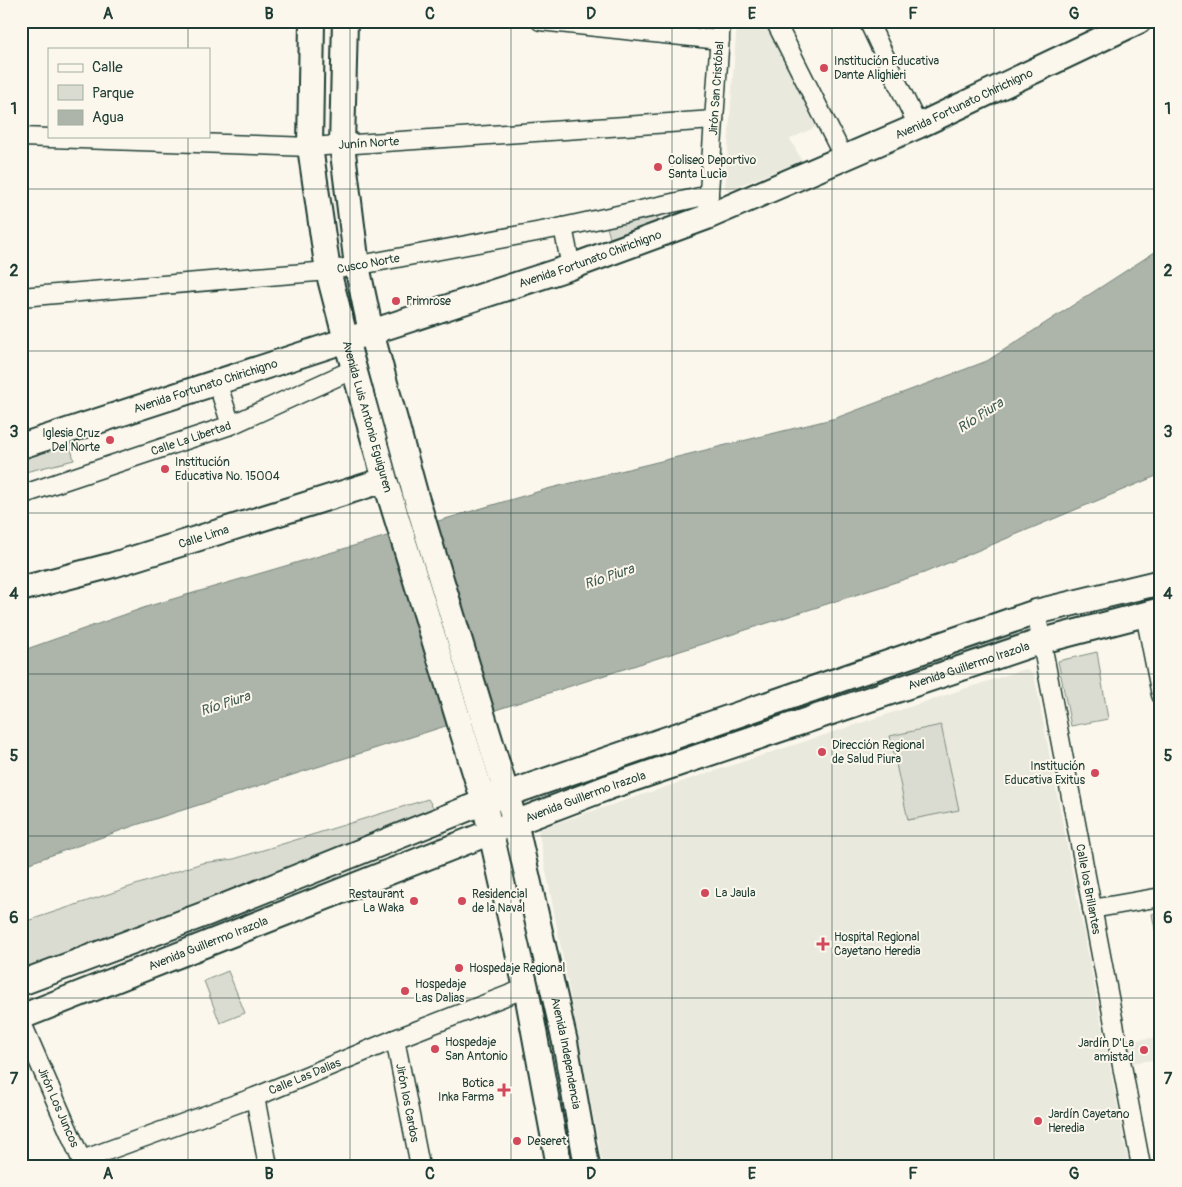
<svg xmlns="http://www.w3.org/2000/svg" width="1182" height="1187" font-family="Pangolin,sans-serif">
<rect width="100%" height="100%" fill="#fbf7ec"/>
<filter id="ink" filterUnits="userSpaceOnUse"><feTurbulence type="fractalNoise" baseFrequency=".02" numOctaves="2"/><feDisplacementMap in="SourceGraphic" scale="10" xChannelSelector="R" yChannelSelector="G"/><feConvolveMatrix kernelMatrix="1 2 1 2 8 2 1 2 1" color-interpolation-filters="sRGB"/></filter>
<g filter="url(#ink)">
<!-- built -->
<path fill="#eae9de" d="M737,21H767L816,127L790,139L802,161L728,190L725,187Z
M1025,669L1034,674L1129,1166H603L538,829Z
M1161,1037V1059L1131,1063L1126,1041Z"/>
<!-- green -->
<path fill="#dbdcd1" stroke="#7d8c82" d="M657,217L659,221L610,238L607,227Z
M68,437L74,460L21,473V451Z
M1023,627L1026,630L1027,634L683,751L682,743Z
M1097,652L1108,719L1071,726L1058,661Z
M941,725L959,810L908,820L890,736Z
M657,754V758L532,804L533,797Z
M428,799L435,810L454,801L457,809L21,972V923L202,863L234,859Z
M1161,912V938L1157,939L1152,914Z
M228,971L245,1013L220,1023L204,981Z"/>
<!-- water -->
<path fill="#adb4aa" stroke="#74847b" d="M1161,248V474L924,573L136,825L21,866V651L149,606L547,489L836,418L987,361Z"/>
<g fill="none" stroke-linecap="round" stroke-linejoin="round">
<defs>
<g id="street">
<path d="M540,21L720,40"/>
<path d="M775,21L844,158"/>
<path d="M868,21L918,126"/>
<path id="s1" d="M21,137L310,147L714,120"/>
<path id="s2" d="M708,206L721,21"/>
<path d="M563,227L571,267"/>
<path id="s3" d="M21,297L328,271L563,227L709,195"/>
<path d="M217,382L231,425"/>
<path id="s4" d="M21,495L231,425L354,369"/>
<path id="s5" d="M1036,612L1141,1166"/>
<path d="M1145,614L1161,695"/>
<path d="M1092,909L1161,897"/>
<path id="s6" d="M21,1021L84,1166"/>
<path id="s7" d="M395,1039L420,1166"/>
<path d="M255,1097L268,1166"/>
<path id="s8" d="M82,1160L255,1097L395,1039L526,988"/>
</g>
<g id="secondary">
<path id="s9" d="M312,21L310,147L328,271L346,340L385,480L484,802L526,988L559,1166"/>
<path id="s10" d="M345,21L342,145L357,266L371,332L416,497L515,822L565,1042L587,1166"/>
<path id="s11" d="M21,446L571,267L707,217L918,126L1139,21"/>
<path id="s12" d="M21,589L113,565L372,484"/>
<path d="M21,983L205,914L484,802L1036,612L1161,582"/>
<path id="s13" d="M21,1017L491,832L609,787L1042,641L1161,610"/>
</g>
</defs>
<!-- street casing -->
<use href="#street" stroke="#1f3d34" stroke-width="21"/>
<!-- secondary casing -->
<use href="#secondary" stroke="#1f3d34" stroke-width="28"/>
<!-- street -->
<use href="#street" stroke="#fbf7ec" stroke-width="18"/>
<!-- secondary -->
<use href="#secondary" stroke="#fbf7ec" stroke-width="24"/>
</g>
</g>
<!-- grid -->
<path fill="none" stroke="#1f3d34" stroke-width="1" stroke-opacity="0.55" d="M188,21V49M350,21V1166M511,21V1166M672,21V1166M832,21V1166M994,21V1166M188,136V1166M21,189H1161M21,351H1161M21,513H1161M21,674H1161M21,836H1161M21,998H1161"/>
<!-- markers -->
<g fill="#d1495b" stroke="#fbf7ec" stroke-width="2">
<circle cx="824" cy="68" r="5"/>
<circle cx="658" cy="167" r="5"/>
<circle cx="396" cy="301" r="5"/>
<circle cx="110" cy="440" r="5"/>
<circle cx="165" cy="469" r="5"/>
<circle cx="822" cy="752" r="5"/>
<circle cx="1095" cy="773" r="5"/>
<circle cx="705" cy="893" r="5"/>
<circle cx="414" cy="901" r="5"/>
<circle cx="462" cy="901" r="5"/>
<path d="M820.5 936.5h5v5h5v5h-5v5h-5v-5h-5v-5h5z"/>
<circle cx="459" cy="968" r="5"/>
<circle cx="405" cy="991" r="5"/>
<circle cx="435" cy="1049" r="5"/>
<circle cx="1144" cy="1050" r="5"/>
<path d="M501.5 1082.5h5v5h5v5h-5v5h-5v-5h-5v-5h5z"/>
<circle cx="1038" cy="1121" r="5"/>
<circle cx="517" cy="1141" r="5"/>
</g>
<g text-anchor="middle" stroke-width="4" stroke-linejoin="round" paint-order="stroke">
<!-- poi labels -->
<g font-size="12" fill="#1f3d34" stroke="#fbf7ec" text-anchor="start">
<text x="834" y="65">Institución Educativa<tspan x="834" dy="14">Dante Alighieri</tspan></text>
<text x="668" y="164">Coliseo Deportivo<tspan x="668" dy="14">Santa Lucìa</tspan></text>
<text x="406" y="305">Primrose</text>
<text x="100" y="437" text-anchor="end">Iglesia Cruz<tspan x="100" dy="14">Del Norte</tspan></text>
<text x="175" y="466">Institución<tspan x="175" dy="14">Educativa No. 15004</tspan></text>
<text x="832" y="749">Dirección Regional<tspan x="832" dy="14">de Salud Piura</tspan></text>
<text x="1085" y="770" text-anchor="end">Institución<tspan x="1085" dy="14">Educativa Exitus</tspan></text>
<text x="715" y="897">La Jaula</text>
<text x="404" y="898" text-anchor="end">Restaurant<tspan x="404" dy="14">La Waka</tspan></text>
<text x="472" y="898">Residencial<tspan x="472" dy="14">de la Naval</tspan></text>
<text x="834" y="941">Hospital Regional<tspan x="834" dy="14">Cayetano Heredia</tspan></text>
<text x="469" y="972">Hospedaje Regional</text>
<text x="415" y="988">Hospedaje<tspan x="415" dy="14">Las Dalias</tspan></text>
<text x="445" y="1046">Hospedaje<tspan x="445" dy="14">San Antonio</tspan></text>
<text x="1134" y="1047" text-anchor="end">Jardín D'La<tspan x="1134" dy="14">amistad</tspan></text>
<text x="494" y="1087" text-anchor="end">Botica<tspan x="494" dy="14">Inka Farma</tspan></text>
<text x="1048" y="1118">Jardín Cayetano<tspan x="1048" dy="14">Heredia</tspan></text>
<text x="527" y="1145">Deseret</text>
</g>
<!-- street labels -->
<g font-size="12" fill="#1f3d34" stroke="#fbf7ec">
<text dy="4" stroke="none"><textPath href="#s2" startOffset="118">Jirón San Cristóbal</textPath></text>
<text dy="4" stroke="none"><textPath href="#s11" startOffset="1004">Avenida Fortunato Chirichigno</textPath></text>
<text dy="4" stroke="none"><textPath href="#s1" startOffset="348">Junín Norte</textPath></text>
<text dy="4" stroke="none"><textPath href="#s11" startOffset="599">Avenida Fortunato Chirichigno</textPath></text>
<text dy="4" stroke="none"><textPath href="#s3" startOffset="349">Cusco Norte</textPath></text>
<text dy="4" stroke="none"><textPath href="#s11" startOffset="194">Avenida Fortunato Chirichigno</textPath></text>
<text dy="4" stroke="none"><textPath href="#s9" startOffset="402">Avenida Luis Antonio Eguiguren</textPath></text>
<text dy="4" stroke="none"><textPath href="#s4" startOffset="179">Calle La Libertad</textPath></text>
<text dy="4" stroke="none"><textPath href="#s12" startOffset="190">Calle Lima</textPath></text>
<text dy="4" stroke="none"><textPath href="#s13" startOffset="1011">Avenida Guillermo Irazola</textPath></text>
<text dy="4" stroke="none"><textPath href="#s13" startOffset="606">Avenida Guillermo Irazola</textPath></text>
<text dy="4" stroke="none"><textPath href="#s5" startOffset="282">Calle los Brillantes</textPath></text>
<text dy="4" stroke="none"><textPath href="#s13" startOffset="201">Avenida Guillermo Irazola</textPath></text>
<text dy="4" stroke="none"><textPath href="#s10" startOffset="1061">Avenida Independencia</textPath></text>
<text dy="4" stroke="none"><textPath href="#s8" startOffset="238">Calle Las Dalias</textPath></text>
<text dy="4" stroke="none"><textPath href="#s7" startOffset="65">Jirón los Cardos</textPath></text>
<text dy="4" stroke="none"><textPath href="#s6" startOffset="94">Jirón Los Juncos</textPath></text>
</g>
<!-- water labels -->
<g font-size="14" font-style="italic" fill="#425b52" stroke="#fbf7ec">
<text transform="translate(980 415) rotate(-33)" y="5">Río Piura</text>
<text transform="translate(609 576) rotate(-19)" y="5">Río Piura</text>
<text transform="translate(225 703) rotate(-18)" y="5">Río Piura</text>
</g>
</g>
<!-- margin -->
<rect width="1182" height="1187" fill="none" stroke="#fbf7ec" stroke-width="55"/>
<!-- legend -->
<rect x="48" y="48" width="162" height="90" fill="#fbf7ec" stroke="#a3ada2"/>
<rect x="58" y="64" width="25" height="8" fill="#fbf7ec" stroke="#a3ada2"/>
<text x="92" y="72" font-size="15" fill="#1f3d34">Calle</text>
<rect x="58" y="85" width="25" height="15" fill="#dbdcd1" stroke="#a3ada2"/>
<text x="92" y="98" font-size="15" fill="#1f3d34">Parque</text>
<rect x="58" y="110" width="25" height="15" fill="#adb4aa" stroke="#a3ada2"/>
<text x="92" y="122" font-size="15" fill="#1f3d34">Agua</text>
<rect x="28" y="28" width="1126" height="1132" fill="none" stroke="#1f3d34" stroke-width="2"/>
<g font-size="16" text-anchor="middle" font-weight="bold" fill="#1f3d34">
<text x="108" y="19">A</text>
<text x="269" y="19">B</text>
<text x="430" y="19">C</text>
<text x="591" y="19">D</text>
<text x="752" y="19">E</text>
<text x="913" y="19">F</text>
<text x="1074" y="19">G</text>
<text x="14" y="114">1</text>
<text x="1168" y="114">1</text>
<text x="14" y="276">2</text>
<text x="1168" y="276">2</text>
<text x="14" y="437">3</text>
<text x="1168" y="437">3</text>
<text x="14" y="599">4</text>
<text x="1168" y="599">4</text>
<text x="14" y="761">5</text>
<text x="1168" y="761">5</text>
<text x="14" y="923">6</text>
<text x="1168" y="923">6</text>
<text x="14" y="1084">7</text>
<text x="1168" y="1084">7</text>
<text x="108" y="1179">A</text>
<text x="269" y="1179">B</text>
<text x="430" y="1179">C</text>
<text x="591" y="1179">D</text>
<text x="752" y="1179">E</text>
<text x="913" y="1179">F</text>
<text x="1074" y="1179">G</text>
</g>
</svg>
